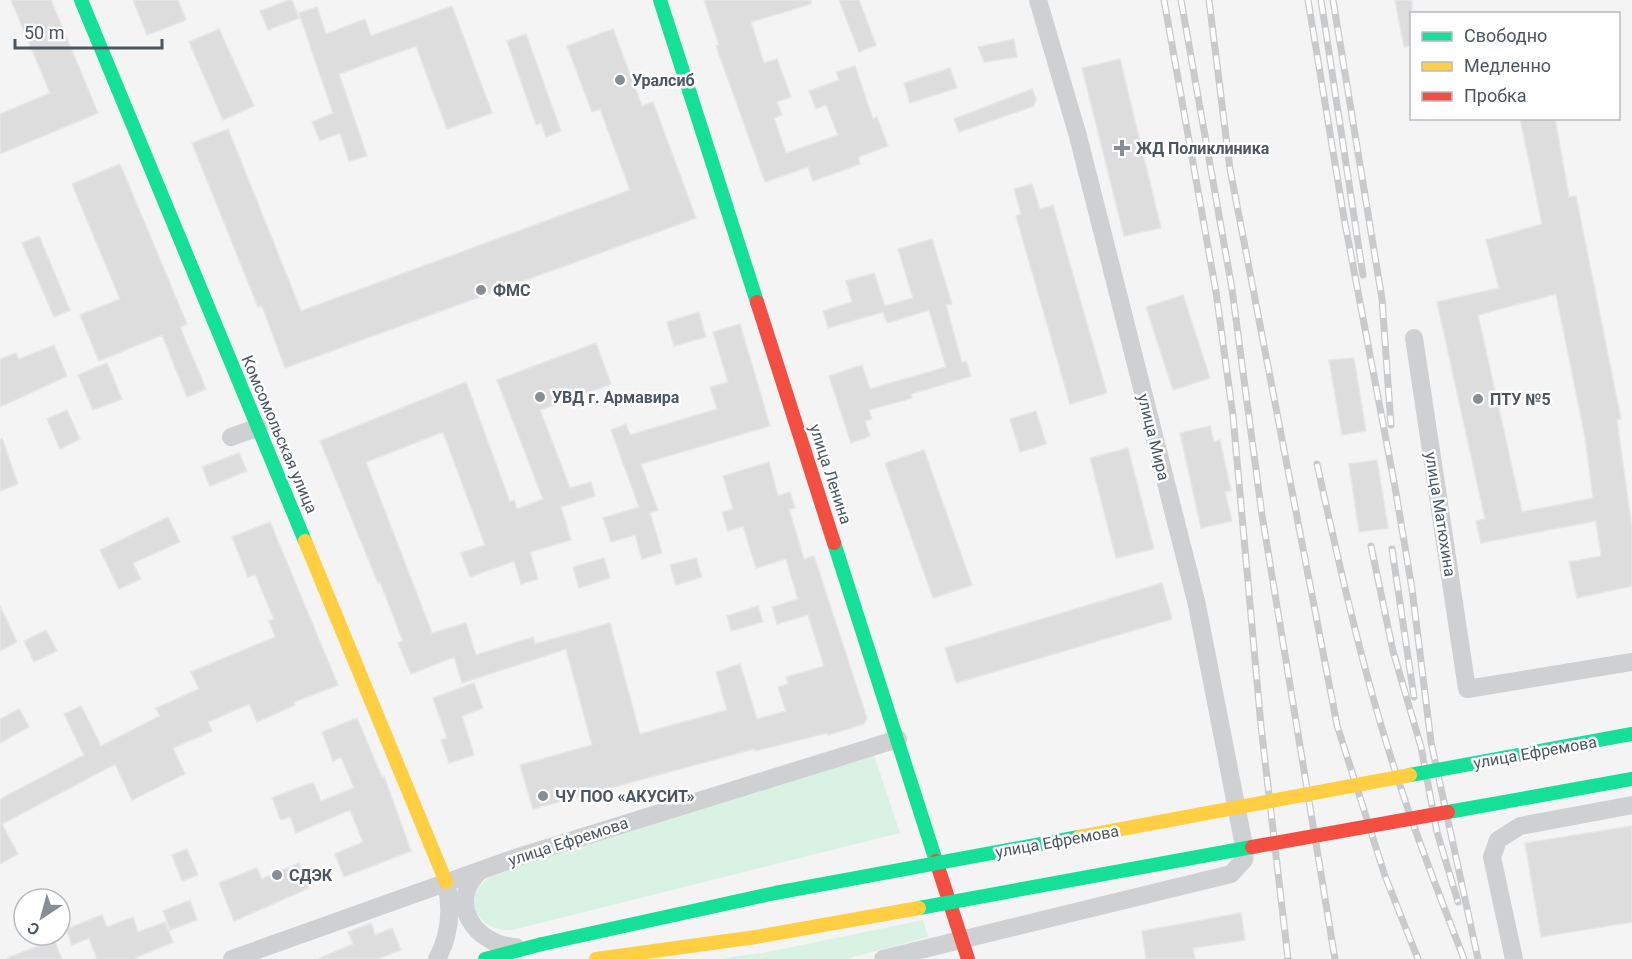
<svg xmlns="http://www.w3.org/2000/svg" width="1632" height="959" font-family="Roboto,sans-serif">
<rect width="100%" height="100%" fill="#f4f4f4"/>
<!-- green -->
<path fill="#d9f2e3" d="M874,755L900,833L513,930C473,932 458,892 497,873Z
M923,920L928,937L847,959H719L768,952Z"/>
<!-- building -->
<path fill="#ddddde" stroke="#e5e6e7" stroke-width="1.5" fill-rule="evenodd" d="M11,0H51L98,113L0,154V114L50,93Z
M133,0H178L186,20L147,35Z
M289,0H292L299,18L268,30L260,11Z
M704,0H811V4L751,22L764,63L777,59L791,97L777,102L782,115L774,118L786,153L838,135L826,105L816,109L809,91L839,80L836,72L855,66L873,119L877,117L888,146L858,157L860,164L813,181L808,167L765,182L716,46L719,45Z
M839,0H859L876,45L859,52Z
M1395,0H1412V46L1404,47Z
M452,6L492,113L447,129L416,46L339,74L367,156L349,161L340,133L320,141L312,122L333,113L299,13L317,7L326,34L365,19L371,36Z
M219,29L254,106L223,120L189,42Z
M613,29L642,106L653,102L696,218L285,368L262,306L258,307L192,143L228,129L301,311L630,190L600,109L592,112L567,46Z
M526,34L561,131L546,137L541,123L536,125L507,41Z
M1014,39L1017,57L984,62L978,47Z
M1120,59L1161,228L1124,236L1082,68Z
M950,68L957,88L910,103L904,83Z
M1032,89L1036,99L1034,106L959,132L954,119Z
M1520,118H1555L1569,197L1576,196L1621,419L1617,420L1632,529V586L1577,598L1569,562L1601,556L1596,521L1481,543L1476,521L1485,519L1437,302L1499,288L1486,240L1542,224ZM1556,294L1585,437L1593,498L1522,512L1478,315Z
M120,164L187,324L180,327L206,389L187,397L162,335L99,361L80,315L120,299L72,184Z
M1032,184L1040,209L1053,205L1107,393L1070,404L1016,216L1021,214L1014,189Z
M39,236L70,310L54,317L22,243Z
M932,239L952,304L946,305L962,363L966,361L971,376L911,394L912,398L869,410L872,419L865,421L870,436L851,443L829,376L862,365L870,389L946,367L929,310L887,323L883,312L828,328L823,311L852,302L846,281L874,273L885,306L913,298L898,249Z
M1183,295L1210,378L1173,390L1146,307Z
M699,312L706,337L674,346L667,322Z
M740,324L770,426L641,464L658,510L650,513L662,553L642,559L635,535L611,542L603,518L639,507L611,430L626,424L630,435L717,409L710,387L728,382L713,332Z
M596,343L611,384L540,410L570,488L591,482L595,496L561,507L571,540L530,552L538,579L521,584L514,561L470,577L461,553L485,545L443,432L366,462L432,633L466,623L476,655L533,637L535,644L610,623L640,734L727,710L716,672L740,664L757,719L786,711L778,687L788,684L786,677L824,666L808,615L777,624L772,607L798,599L786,559L756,568L743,526L728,531L722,512L733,509L723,476L769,462L778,496L790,492L795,508L789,509L804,559L814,556L867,718L864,724L828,735L827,733L755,751L754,749L533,809L520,765L592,745L566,649L462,683L454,657L411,674L398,643L403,641L380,582L378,583L320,441L466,382L510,502L514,500L517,509L543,499L497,380Z
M54,345L67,376L0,407V359L16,353L19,359Z
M1354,358L1366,431L1342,435L1329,360Z
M107,363L122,399L93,410L78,375Z
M67,410L80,439L60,449L47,419Z
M1036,411L1046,444L1020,452L1010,419Z
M1210,426L1214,442L1220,440L1231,491L1225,492L1232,521L1201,528L1180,433Z
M2,438L18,484L0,491V439Z
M1128,448L1154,549L1116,558L1090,458Z
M924,450L972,585L933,598L885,463Z
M239,453L247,471L210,486L202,467Z
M1377,460L1388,528L1359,532L1349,464Z
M168,517L180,542L133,563L141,579L119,589L100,550Z
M270,522L338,685L294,702L295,705L257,722L249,704L208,722L212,731L173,748L185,774L132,800L115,764L2,824L18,854L0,864V799L84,755L64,714L81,706L101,746L160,716L156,708L199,689L191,672L275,637L269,621L274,619L255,574L248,577L232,537Z
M604,558L610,578L579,588L573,567Z
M696,558L702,577L676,585L670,565Z
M1162,583L1172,619L956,683L945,648Z
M0,606L17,642L0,651Z
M758,606L763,622L731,631L727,616Z
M46,630L57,651L34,662L24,641Z
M474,683L483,708L462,716L474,755L449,763L441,740L447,738L433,698Z
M19,709L29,727L0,743V719Z
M357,718L382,777L384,776L411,851L344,877L335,854L363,842L350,810L296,833L290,817L281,820L272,798L313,782L321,801L354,788L341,757L333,761L322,732Z
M1632,826V922L1541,937L1525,843Z
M187,849L198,875L182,881L172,855Z
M299,863L309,888L234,921L219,883L257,868L262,879Z
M190,900L197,920L170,930L163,911Z
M1241,913L1245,940L1193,948L1195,959H1146L1142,931Z
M102,915L107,927L133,917L138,932L165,922L173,942L133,959H97L89,938L72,945L66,929Z
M371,923L375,935L392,928L401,950L377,959H318L353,944L348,932Z
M54,940L62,959H7V958Z"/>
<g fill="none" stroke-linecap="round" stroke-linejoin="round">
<!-- street -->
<path stroke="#ced0d2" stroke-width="18" d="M1414,338L1467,689L1632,662
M231,437L259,427
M481,870C445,902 475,945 516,947
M232,959L518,857L898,739
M437,959C451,934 452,909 446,882
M883,959L1231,874L1244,860L1245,851L1197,605L1078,136L1038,0
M1514,959L1492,857L1498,840L1520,826L1632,805"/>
<!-- fast -->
<path stroke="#16e098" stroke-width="14" d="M81,0L305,541
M660,0L757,302
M834,543L936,861
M485,959L542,944"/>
<!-- slow -->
<path stroke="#ffcf43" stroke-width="14" d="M305,541L446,882"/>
<!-- jam -->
<path stroke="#f24e42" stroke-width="14" d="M757,302L834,543
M936,861L968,959"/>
<defs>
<path id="rail" d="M1164,0L1216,292L1233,416L1261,726L1288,959
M1181,0L1232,289L1262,515L1335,959
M1209,0L1230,169L1337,725L1385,876L1418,959
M1308,0L1344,218L1395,487L1412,589L1431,742L1478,959
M1321,0L1363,275
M1333,0L1382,299L1391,425
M1317,464C1338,559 1359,655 1388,748C1410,820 1437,889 1464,959
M1371,546L1393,651L1421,747L1437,832L1458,902
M1392,549L1414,697"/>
</defs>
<!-- rail casing -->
<use href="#rail" stroke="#c9cacc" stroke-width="7"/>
<!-- rail -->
<use href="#rail" stroke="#fff" stroke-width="4.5" stroke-dasharray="14" stroke-linecap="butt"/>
<!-- fast-bridge -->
<path stroke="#16e098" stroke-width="14" d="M1410,775L1632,734
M1448,812L1632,779
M919,908L1252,847
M542,944L775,893L1079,837"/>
<!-- slow-bridge -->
<path stroke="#ffcf43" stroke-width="14" d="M1079,837L1410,775
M596,959L756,937L919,908"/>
<!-- jam-bridge -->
<path stroke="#f24e42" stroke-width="14" d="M1252,847L1448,812"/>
</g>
<!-- markers -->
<g fill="#868d94" stroke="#fff" stroke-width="2">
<circle cx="620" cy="80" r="6"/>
<path d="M1119 139h6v6h6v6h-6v6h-6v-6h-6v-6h6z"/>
<circle cx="481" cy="290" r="6"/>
<circle cx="540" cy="397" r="6"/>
<circle cx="1478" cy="399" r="6"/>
<circle cx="543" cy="796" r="6"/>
<circle cx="277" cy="875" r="6"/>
</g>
<g text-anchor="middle" stroke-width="5" stroke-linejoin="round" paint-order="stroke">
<!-- poi labels -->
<g font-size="16" font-weight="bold" fill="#4a5661" stroke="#fff" text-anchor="start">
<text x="632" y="86">Уралсиб</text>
<text x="1136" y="154">ЖД Поликлиника</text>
<text x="493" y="296">ФМС</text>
<text x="552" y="403">УВД г. Армавира</text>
<text x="1490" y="405">ПТУ №5</text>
<text x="555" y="802">ЧУ ПОО «АКУСИТ»</text>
<text x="289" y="881">СДЭК</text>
</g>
<!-- street labels -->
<g font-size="16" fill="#4a5661" stroke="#fff">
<text transform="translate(280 434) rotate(67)" y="6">Комсомольская улица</text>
<text transform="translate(1154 437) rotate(76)" y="6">улица Мира</text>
<text transform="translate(831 474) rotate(72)" y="6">улица Ленина</text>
<text transform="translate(1441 514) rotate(81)" y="6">улица Матюхина</text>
<text transform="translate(1535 752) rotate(-10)" y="6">улица Ефремова</text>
<text transform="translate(568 841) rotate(-18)" y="6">улица Ефремова</text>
<text transform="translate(1057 841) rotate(-10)" y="6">улица Ефремова</text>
</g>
</g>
<!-- legend -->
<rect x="1410" y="12" width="210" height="108" fill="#ffffff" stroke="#b7bbc0" stroke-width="1.5"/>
<rect x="1422" y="32" width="30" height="9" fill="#16e098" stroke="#b7bbc0" stroke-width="1.5"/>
<text x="1464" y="42" font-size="18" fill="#4a5661">Свободно</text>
<rect x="1422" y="62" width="30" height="9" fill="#ffcf43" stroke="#b7bbc0" stroke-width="1.5"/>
<text x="1464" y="72" font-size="18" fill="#4a5661">Медленно</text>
<rect x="1422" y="92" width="30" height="9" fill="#f24e42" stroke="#b7bbc0" stroke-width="1.5"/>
<text x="1464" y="102" font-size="18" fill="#4a5661">Пробка</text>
<!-- north arrow -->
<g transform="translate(42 917) rotate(216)"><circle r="28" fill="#ffffff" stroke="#b7bbc0" stroke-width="1.5"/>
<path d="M0-4.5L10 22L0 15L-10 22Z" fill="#868d94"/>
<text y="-9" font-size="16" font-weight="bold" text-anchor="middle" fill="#4a5661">С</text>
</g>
<!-- scale -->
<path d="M15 39v9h147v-9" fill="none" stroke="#4a5661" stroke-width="3"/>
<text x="24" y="39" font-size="18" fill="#4a5661" stroke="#ffffff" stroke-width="4.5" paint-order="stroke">50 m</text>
</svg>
